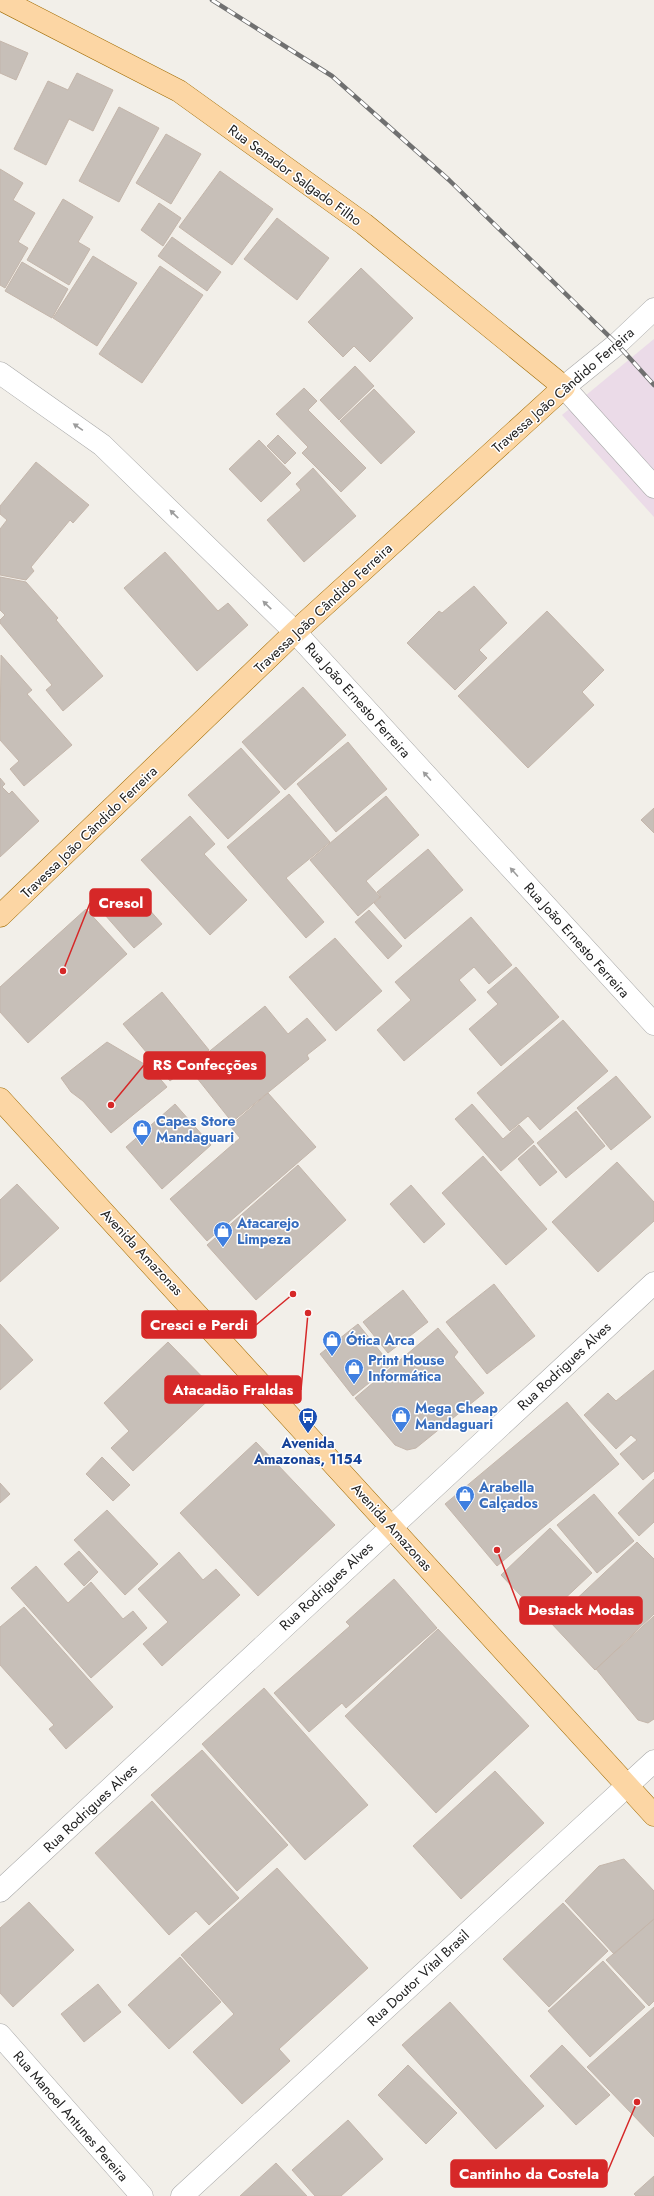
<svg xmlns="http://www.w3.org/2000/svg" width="654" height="2196" font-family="Jost,sans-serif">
<rect width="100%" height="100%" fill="#f2efe9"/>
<!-- industrial -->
<path fill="#ebdbe8" d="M654,339V517L562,415Z"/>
<!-- building -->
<path fill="#c7bfb8" stroke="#c4b6ab" d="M0,41L28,53L16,80L0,73Z
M77,73L113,90L93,131L69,119L46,165L14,149L48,81L68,90Z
M119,107L159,128L119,202L79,181Z
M166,134L201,154L171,204L136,183Z
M0,169L23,183L13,200L35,213L18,242L28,248L5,288L0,285Z
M220,171L273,209L232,265L179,227Z
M63,199L93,217L78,242L90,249L69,285L27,260Z
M159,203L181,218L163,246L141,230Z
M277,218L329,258L297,300L244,259Z
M172,237L221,272L207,291L158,256Z
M93,256L137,283L97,346L53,318Z
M22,262L68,289L52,318L5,291Z
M160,266L203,295L142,383L99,354Z
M361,268L413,318L370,362L354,346L343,357L308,322Z
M355,366L374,386L339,420L320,400Z
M304,388L317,401L308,410L366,468L341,492L302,453L308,447L276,414Z
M374,389L415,432L381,464L340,421Z
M278,435L296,453L285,464L267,446Z
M259,440L291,473L261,502L229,469Z
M36,462L89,505L73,523L70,520L31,567L34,571L26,580L0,575V529L7,520L0,514V506Z
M313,468L356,516L304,562L267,520L301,490L296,484Z
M165,552L218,611L228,603L248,625L197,671L124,588Z
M0,577L26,582L58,618L56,620L103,676L63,711L46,690L52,685L0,623V620L5,615L0,610Z
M474,586L507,623L479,650L487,658L455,690L407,643L439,611L442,613Z
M547,611L604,670L582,692L594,705L528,768L458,696Z
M1,655L32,690L27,694L72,745L24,786L10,769L19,761L0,740Z
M303,687L346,735L285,790L242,742Z
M348,742L387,789L336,832L297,784Z
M241,748L280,792L228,839L188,795Z
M0,778L5,784L2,787L9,794L12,791L39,821L0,857Z
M289,794L330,842L286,878L324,922L306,938L227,847Z
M386,796L419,835L366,881L380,897L358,916L310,860Z
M654,808V833L641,820Z
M190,816L215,844L204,854L247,900L210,935L141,860Z
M428,849L463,890L405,939L374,903L381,897L377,892Z
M132,890L162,924L134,948L105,915Z
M86,909L127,954L28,1043L0,1012V987Z
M369,910L402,946L388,959L355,922Z
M471,917L512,965L489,984L474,967L459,980L476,1000L404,1061L377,1030L411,1000L395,982Z
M335,938L382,991L336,1031L289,977Z
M516,967L559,1017L501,1066L469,1029L498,1004L487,992Z
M162,992L209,1050L170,1081L123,1024Z
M265,1006L288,1034L307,1018L326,1040L307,1055L309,1059L232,1122L189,1068Z
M563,1020L608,1071L540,1130L528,1116L510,1131L477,1093Z
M107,1042L151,1068L167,1087L111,1133L83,1101L71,1092L61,1078Z
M616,1076L651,1117L611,1150L577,1108Z
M268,1093L316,1147L207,1241L170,1199L240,1138L230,1126Z
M175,1104L211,1145L162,1189L126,1147Z
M472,1104L503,1139L519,1125L534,1142L501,1171L455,1119Z
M576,1111L605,1146L566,1178L537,1143Z
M534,1145L557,1172L540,1186L518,1159Z
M483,1156L547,1229L506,1265L442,1193Z
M617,1162L654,1202V1221L598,1272L552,1222Z
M298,1165L346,1220L256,1300L207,1245Z
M17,1184L59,1228L0,1282V1200Z
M411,1185L445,1224L424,1243L390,1204Z
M494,1284L535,1336L487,1374L446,1322Z
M403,1290L428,1322L388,1353L363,1322Z
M0,1324L33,1360L0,1390Z
M358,1324L391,1365L353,1396L320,1354Z
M438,1328L458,1352L454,1357L484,1393L416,1448L407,1450L395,1445L355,1398Z
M168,1342L217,1392L133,1471L111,1448L129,1431L104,1403Z
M654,1370V1471L643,1480L620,1454L637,1440L631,1435L616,1449L584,1415L608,1393L616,1401Z
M567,1402L619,1464L497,1566L445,1504Z
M256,1442L335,1525L258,1596L180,1513Z
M102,1457L130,1485L113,1501L86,1474Z
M654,1479V1522L639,1536L618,1513Z
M0,1483L10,1494L0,1503Z
M594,1494L634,1541L597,1573L557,1525Z
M107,1510L158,1564L125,1595L74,1540Z
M550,1528L592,1573L543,1619L501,1575Z
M637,1542L654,1559V1614L595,1670L551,1623Z
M79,1551L98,1572L84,1586L64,1564Z
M179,1552L203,1580L216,1569L240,1595L162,1666L143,1644L168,1622L138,1589Z
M36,1566L68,1603L91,1582L123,1619L133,1611L147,1628L91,1678L11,1588Z
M394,1579L437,1628L346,1708L342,1703L309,1732L274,1693L350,1626L346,1622Z
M24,1607L113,1707L66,1749L49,1729L54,1725L0,1665V1627Z
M654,1616V1719L648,1723L638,1720L596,1669Z
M438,1629L529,1726L436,1813L345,1716Z
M264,1688L368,1805L305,1860L202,1744Z
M202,1750L288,1845L237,1891L151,1795Z
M495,1771L544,1823L461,1899L413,1846Z
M152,1801L239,1898L209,1925L196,1911L169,1935L95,1853Z
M624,1859L654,1891V1919L614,1954L565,1901L599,1866Z
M277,1868L368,1968L279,2049L290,2061L242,2104L193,2052L234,2014L181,1955Z
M29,1902L74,1950L13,2007L0,1993V1928Z
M563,1903L608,1951L549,2007L503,1959Z
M654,1919V2001L649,2006L606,1960Z
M180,1957L221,2002L169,2049L128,2005Z
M603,1961L645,2007L590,2057L548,2011Z
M98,1984L121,2012L84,2042L61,2014Z
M450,2002L544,2106L496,2149L402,2045Z
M654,2007V2137L587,2067Z
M562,2045L610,2095L576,2125L530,2076Z
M408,2065L457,2113L426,2144L378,2095Z
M348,2120L383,2159L341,2196H315L292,2170Z
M276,2163L307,2196H240Z
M654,2176V2196H636L634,2194Z"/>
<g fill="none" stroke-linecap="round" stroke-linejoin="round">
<defs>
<path id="minor" d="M564,387L617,344L654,309
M0,1891L654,1283
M0,2035L142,2196
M182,2196L654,1761"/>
<path id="tertiary" d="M0,373L102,445L295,632L654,1024
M564,387L654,487"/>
<path id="primary" d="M0,916L295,632L564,387L364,224L179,91L2,0
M0,1099L654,1815"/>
</defs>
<!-- minor casing -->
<use href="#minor" stroke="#a9a9a9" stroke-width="23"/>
<!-- tertiary casing -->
<use href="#tertiary" stroke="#a9a9a9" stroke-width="23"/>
<!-- primary casing -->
<use href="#primary" stroke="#a06b00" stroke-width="23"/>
<!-- minor -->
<use href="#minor" stroke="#fff" stroke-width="22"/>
<!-- tertiary -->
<use href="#tertiary" stroke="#fff" stroke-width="22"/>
<!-- primary -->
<use href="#primary" stroke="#fcd6a4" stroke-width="22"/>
<defs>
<path id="rail" d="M212,0L332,76L449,180L617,344L654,385"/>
</defs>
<!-- rail casing -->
<use href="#rail" stroke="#707070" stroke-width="4.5"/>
<!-- rail -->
<use href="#rail" stroke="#fff" stroke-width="3" stroke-dasharray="9" stroke-linecap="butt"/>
</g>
<!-- one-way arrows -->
<defs><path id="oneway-solid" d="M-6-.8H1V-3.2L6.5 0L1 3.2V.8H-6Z"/></defs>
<g fill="#9c9c9c">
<use href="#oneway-solid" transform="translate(78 427) rotate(-145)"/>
<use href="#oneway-solid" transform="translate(174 514) rotate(-136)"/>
<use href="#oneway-solid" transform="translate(267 605) rotate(-136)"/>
<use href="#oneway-solid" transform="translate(427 776) rotate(-132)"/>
<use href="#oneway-solid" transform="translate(514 872) rotate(-132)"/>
</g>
<!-- icons -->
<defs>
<symbol id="shop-pin" viewBox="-11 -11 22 30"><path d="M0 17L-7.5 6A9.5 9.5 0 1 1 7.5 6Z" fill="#3f7fe0" stroke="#fff"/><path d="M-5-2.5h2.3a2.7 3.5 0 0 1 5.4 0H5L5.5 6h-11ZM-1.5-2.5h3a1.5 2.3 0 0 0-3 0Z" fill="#fff"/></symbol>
<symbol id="bus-pin" viewBox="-11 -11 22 30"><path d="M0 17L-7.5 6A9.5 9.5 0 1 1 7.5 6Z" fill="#1a4fb4" stroke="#fff"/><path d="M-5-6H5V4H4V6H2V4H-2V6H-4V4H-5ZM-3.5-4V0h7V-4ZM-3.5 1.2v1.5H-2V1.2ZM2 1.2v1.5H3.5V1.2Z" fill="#fff"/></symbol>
</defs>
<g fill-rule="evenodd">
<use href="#shop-pin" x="131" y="1118" width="22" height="30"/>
<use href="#shop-pin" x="212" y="1220" width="22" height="30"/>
<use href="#shop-pin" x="321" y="1329" width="22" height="30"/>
<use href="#shop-pin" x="343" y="1357" width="22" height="30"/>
<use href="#shop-pin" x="390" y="1405" width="22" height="30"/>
<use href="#bus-pin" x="297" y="1406" width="22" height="30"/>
<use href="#shop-pin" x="454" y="1484" width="22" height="30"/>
</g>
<g text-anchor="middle" stroke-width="3" stroke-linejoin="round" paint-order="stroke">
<!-- street labels -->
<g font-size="14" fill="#222" stroke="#fff">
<text transform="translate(295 175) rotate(36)" y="5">Rua Senador Salgado Filho</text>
<text transform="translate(563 390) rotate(-41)" y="5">Travessa João Cândido Ferreira</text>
<text transform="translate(323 608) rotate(-43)" y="5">Travessa João Cândido Ferreira</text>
<text transform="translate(358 700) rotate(48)" y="5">Rua João Ernesto Ferreira</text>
<text transform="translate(89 832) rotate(-44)" y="5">Travessa João Cândido Ferreira</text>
<text transform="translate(577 940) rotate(48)" y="5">Rua João Ernesto Ferreira</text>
<text transform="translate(142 1252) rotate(47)" y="5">Avenida Amazonas</text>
<text transform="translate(564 1366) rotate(-43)" y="5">Rua Rodrigues Alves</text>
<text transform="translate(392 1527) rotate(48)" y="5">Avenida Amazonas</text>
<text transform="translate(326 1586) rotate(-43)" y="5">Rua Rodrigues Alves</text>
<text transform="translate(90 1808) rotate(-43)" y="5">Rua Rodrigues Alves</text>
<text transform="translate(418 1978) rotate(-43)" y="5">Rua Doutor Vital Brasil</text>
<text transform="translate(71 2116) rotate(49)" y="5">Rua Manoel Antunes Pereira</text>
</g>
<!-- shop labels -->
<g font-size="14" font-weight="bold" fill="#366cbe" stroke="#fff" text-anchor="start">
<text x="156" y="1126">Capes Store<tspan x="156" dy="16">Mandaguari</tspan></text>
<text x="237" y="1228">Atacarejo<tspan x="237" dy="16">Limpeza</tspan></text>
<text x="346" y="1345">Ótica Arca</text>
<text x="368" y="1365">Print House<tspan x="368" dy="16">Informática</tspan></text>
<text x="415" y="1413">Mega Cheap<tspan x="415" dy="16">Mandaguari</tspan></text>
<text x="479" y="1492">Arabella<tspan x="479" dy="16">Calçados</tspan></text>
</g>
<!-- transit labels -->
<g font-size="14" font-weight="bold" fill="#164399" stroke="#fff">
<text x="308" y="1448">Avenida<tspan x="308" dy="16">Amazonas, 1154</tspan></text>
</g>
</g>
<!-- callouts -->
<path fill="none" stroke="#d62828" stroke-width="1.5" d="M63 971L90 903M111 1105L144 1065M293 1294L256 1325M308 1313L301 1390M497 1550L520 1610M637 2102L607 2173"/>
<g fill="#d62828" stroke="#fff" stroke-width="1.5">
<circle cx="63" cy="971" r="4"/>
<circle cx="111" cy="1105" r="4"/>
<circle cx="293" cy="1294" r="4"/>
<circle cx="308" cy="1313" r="4"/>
<circle cx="497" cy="1550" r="4"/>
<circle cx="637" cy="2102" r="4"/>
</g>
<g fill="#d62828" stroke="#d62828" stroke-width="1.5">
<rect x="90" y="889" width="61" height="27" rx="4"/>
<rect x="144" y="1052" width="121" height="27" rx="4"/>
<rect x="142" y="1311" width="114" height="27" rx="4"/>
<rect x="165" y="1376" width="136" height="27" rx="4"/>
<rect x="520" y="1597" width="122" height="27" rx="4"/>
<rect x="451" y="2160" width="156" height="27" rx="4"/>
</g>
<g font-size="15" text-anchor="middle" font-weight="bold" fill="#fff">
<text x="121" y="908">Cresol</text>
<text x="205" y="1070">RS Confecções</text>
<text x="199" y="1330">Cresci e Perdi</text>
<text x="233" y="1395">Atacadão Fraldas</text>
<text x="581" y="1615">Destack Modas</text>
<text x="529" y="2179">Cantinho da Costela</text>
</g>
</svg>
